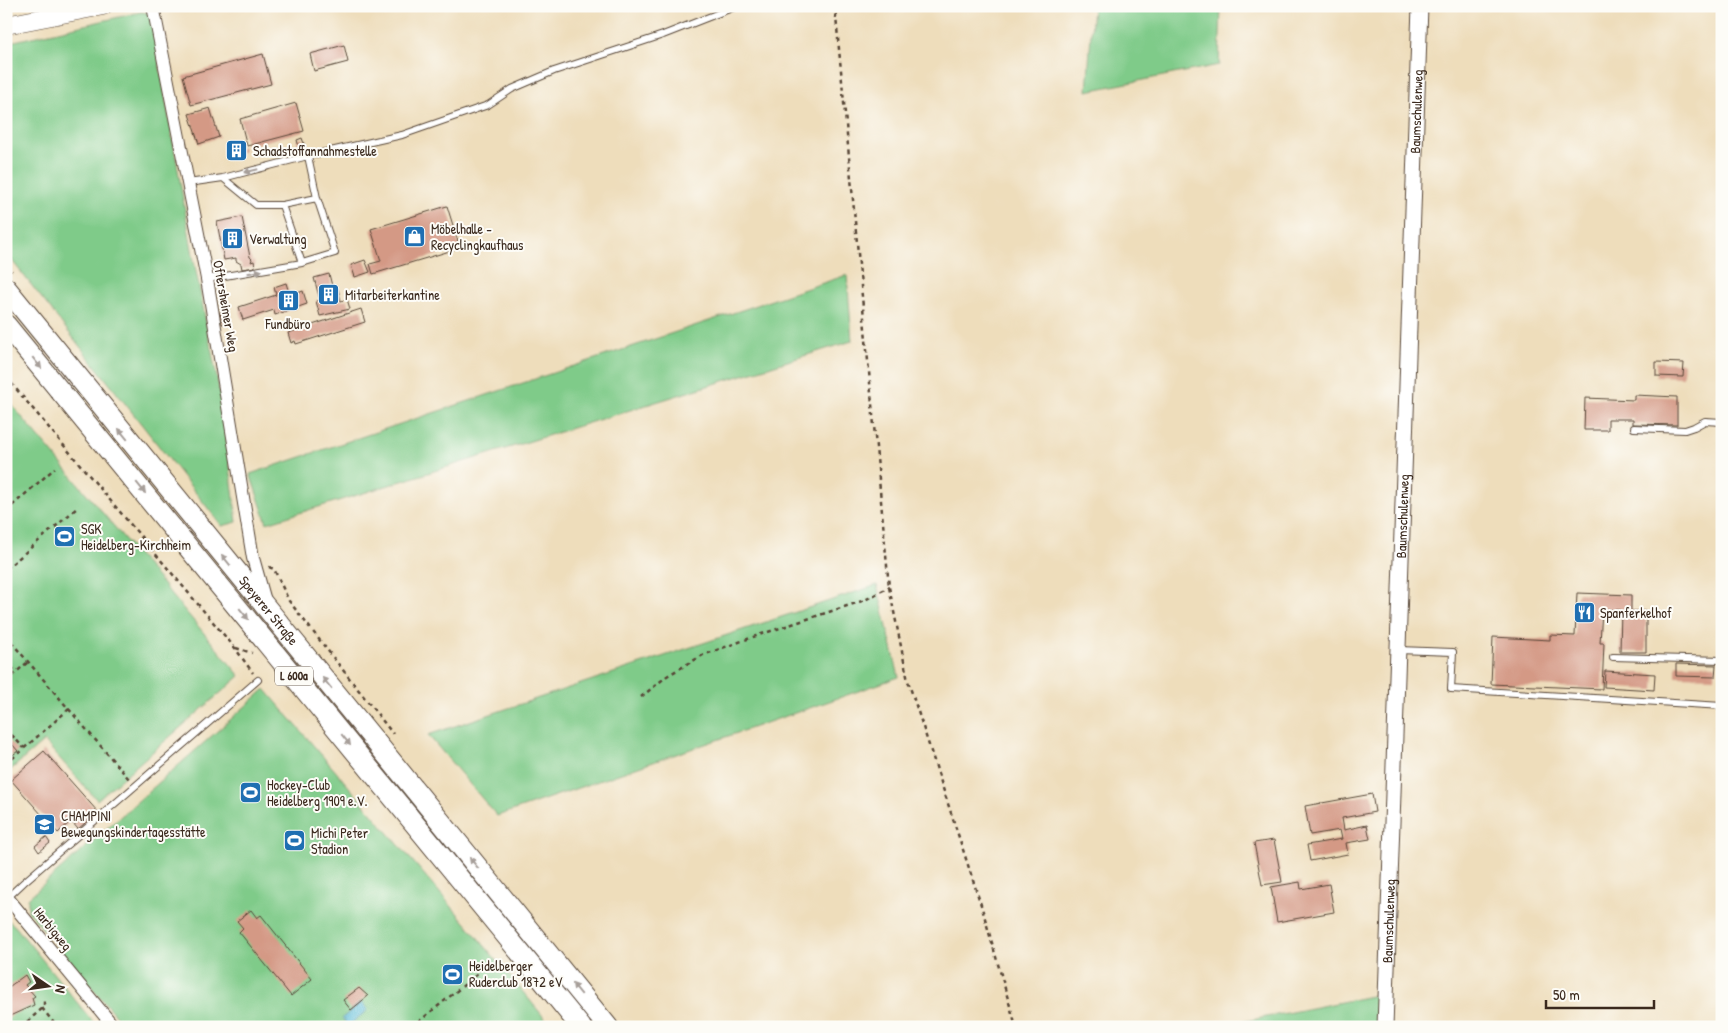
<svg xmlns="http://www.w3.org/2000/svg" width="1728" height="1033" font-family="'Patrick Hand',sans-serif">
<rect width="100%" height="100%" fill="#fdfcf7"/>
<filter id="ink" filterUnits="userSpaceOnUse"><feTurbulence type="fractalNoise" baseFrequency=".02" numOctaves="2"/><feDisplacementMap in="SourceGraphic" scale="10" xChannelSelector="R" yChannelSelector="G"/><feConvolveMatrix kernelMatrix="1 2 1 2 8 2 1 2 1" color-interpolation-filters="sRGB"/></filter>
<filter id="wash" filterUnits="userSpaceOnUse"><feTurbulence type="fractalNoise" baseFrequency=".0096" numOctaves="4" result="noise"/><feDisplacementMap in="SourceGraphic" scale="20" xChannelSelector="R" yChannelSelector="G"/><feGaussianBlur stdDeviation="1.12" result="paint"/><feColorMatrix in="noise" values="0 0 0 0 0 0 0 0 0 0 0 0 0 0 0 0 0 1.4 0 .05"/><feComposite in="paint" operator="in"/></filter>
<g filter="url(#wash)">
<rect width="100%" height="100%" fill="#edb"/>
<!-- green -->
<path fill="#7fcb89" stroke="#5d7a54" d="M1093,6H1221L1219,65L1087,91Z
M141,12L149,13L152,22L194,261L222,404L237,522L222,526L6,253V43Z
M847,275L852,341L267,523L250,474Z
M6,398L240,676L97,800L44,741L6,774Z
M877,585L899,677L497,816L428,735Z
M265,689L464,921L552,1027H125L28,911V898Z
M6,921H9L15,926L97,1027H6Z
M1381,994L1379,1027H1217Z"/>
<!-- water -->
<path fill="#5abbd9" stroke="#4a727c" d="M362,1002L368,1010L348,1026L342,1018Z"/>
<g id="blocks">
<!-- building -->
<path fill="#d49985" d="M344,45L348,62L314,71L310,54Z
M263,54L271,84L191,105L183,76Z
M296,103L304,131L247,146L240,119Z
M210,108L219,137L199,144L189,114Z
M302,138L307,152L301,154L297,140Z
M243,146L244,151L231,156L229,151Z
M447,206L460,248L373,274L370,264L381,261L371,229Z
M242,217L250,257L252,259L251,262L254,261L255,267L242,269L241,264L236,261V258L224,260L217,222Z
M365,260L370,272L355,277L351,265Z
M329,274L333,290L338,289L341,301L347,299L350,309L320,316L316,301L320,300L314,278Z
M286,283L290,296L303,291L307,304L275,315L274,310L243,320L239,307L276,295L274,287Z
M361,309L365,322L296,344L295,341L291,343L288,333Z
M227,310L230,323L222,324L220,312Z
M1656,362L1684,363L1683,377L1656,376Z
M1634,395L1677,397V425L1633,424V419H1608V430H1584L1585,398L1634,400Z
M1577,593L1631,595V611H1646V652H1620L1621,610L1602,609L1600,643H1604L1602,689L1491,684L1493,637L1550,640V635L1575,636Z
M1676,664L1716,665L1715,677L1676,676Z
M1605,671L1655,674L1654,690L1604,687Z
M6,737L18,751L6,760Z
M44,751L98,812L78,829L71,821L58,833L11,780Z
M1372,794L1375,812L1342,818L1344,830L1367,825L1370,839L1346,843L1348,854L1310,861L1307,845L1342,839L1340,830L1310,835L1305,806Z
M46,837L50,843L39,852L35,846Z
M1274,840L1282,882L1262,885L1254,843Z
M1300,882L1301,889L1329,884L1334,912L1277,922L1271,887Z
M251,910L257,918L261,915L312,979L291,996L239,932L243,928L237,921Z
M25,975L29,982L25,985L35,996L32,998L34,1005L12,1015L6,1020V989Z
M359,988L368,996L351,1010L343,1000Z"/>
</g>
</g>
<g filter="url(#ink)">
<use href="#blocks" fill-opacity="0" stroke="#564536" stroke-width="1"/>
<g fill="none" stroke-linecap="round" stroke-linejoin="round">
<defs>
<path id="service" d="M308,156L402,135L488,105L512,89L554,71L663,35L737,6
M223,178L256,205H282L317,198
M188,183L223,178L308,156L317,198L335,253L302,263L207,279
M282,205L302,263
M1634,428L1685,430L1694,427L1705,421L1722,422
M1398,650L1453,652L1451,689L1722,706
M1613,657L1722,660
M6,899L24,882L258,680"/>
<path id="minor" d="M153,6L207,279L253,558L265,601
M6,896L114,1027"/>
<g id="tertiary">
<path id="s1" d="M1385,1027L1420,6"/>
</g>
<path id="secondary" d="M6,25L103,6"/>
<g id="primary">
<path id="s2" d="M6,288L608,1027"/>
<path d="M6,325L581,1027"/>
</g>
</defs>
<!-- service casing -->
<use href="#service" stroke="#564536" stroke-width="8"/>
<!-- minor casing -->
<use href="#minor" stroke="#564536" stroke-width="14"/>
<!-- tertiary casing -->
<use href="#tertiary" stroke="#564536" stroke-width="17"/>
<!-- secondary casing -->
<use href="#secondary" stroke="#564536" stroke-width="19"/>
<!-- primary casing -->
<use href="#primary" stroke="#564536" stroke-width="22"/>
<!-- path -->
<path stroke="#564536" stroke-width="2.5" stroke-dasharray="4 4" stroke-linecap="butt" d="M835,6L889,587L908,681L982,908L1016,1027
M6,265L12,271
M6,377L235,648L253,673
M6,511L55,468
M269,567L274,569L289,601L393,734
M6,569L77,508
M6,636L129,779
M236,648L252,653
M6,661L16,672
M6,681L28,662
M6,687L9,684L10,679
M641,697L667,676L703,655L756,636L865,600L889,587
M6,729L24,748
M9,740L13,736
M6,764L69,709
M42,1008L57,1027
M21,1027L44,1007V998
M412,1027L479,973"/>
<!-- service -->
<use href="#service" stroke="#fff" stroke-width="6"/>
<!-- minor -->
<use href="#minor" stroke="#fff" stroke-width="12"/>
<!-- tertiary -->
<use href="#tertiary" stroke="#fff" stroke-width="15"/>
<!-- secondary -->
<use href="#secondary" stroke="#fff" stroke-width="18"/>
<!-- primary -->
<use href="#primary" stroke="#fff" stroke-width="20"/>
</g>
<!-- one-way arrows -->
<defs><path id="oneway-solid" d="M-6-.8H1V-3.2L6.5 0L1 3.2V.8H-6Z" transform="scale(1.25)"/></defs>
<g fill="#a79f9a">
<use href="#oneway-solid" transform="translate(251 171) rotate(166)"/>
<use href="#oneway-solid" transform="translate(255 272) rotate(-10)"/>
<use href="#oneway-solid" transform="translate(37 363) rotate(51)"/>
<use href="#oneway-solid" transform="translate(123 434) rotate(-129)"/>
<use href="#oneway-solid" transform="translate(141 488) rotate(51)"/>
<use href="#oneway-solid" transform="translate(226 560) rotate(-129)"/>
<use href="#oneway-solid" transform="translate(244 614) rotate(51)"/>
<use href="#oneway-solid" transform="translate(327 683) rotate(-129)"/>
<use href="#oneway-solid" transform="translate(346 740) rotate(51)"/>
<use href="#oneway-solid" transform="translate(474 863) rotate(-129)"/>
<use href="#oneway-solid" transform="translate(577 989) rotate(-129)"/>
</g>
</g>
<!-- icons -->
<defs>
<symbol id="building-square" viewBox="-11 -11 22 22"><rect x="-9" y="-9" width="18" height="18" rx="4" fill="#1f6fb2" stroke="#fdfcf7"/><path d="M-4-6H4V6H1V3H-1V6H-4ZM-2.5-4.3h1.7v1.8h-1.7ZM.8-4.3h1.7v1.8H.8ZM-2.5-1h1.7V.8h-1.7ZM.8-1h1.7V.8H.8Z" fill="#fff"/></symbol>
<symbol id="shop-square" viewBox="-11 -11 22 22"><rect x="-9" y="-9" width="18" height="18" rx="4" fill="#1f6fb2" stroke="#fdfcf7"/><path d="M-5-2.5h2.3a2.7 3.5 0 0 1 5.4 0H5L5.5 6h-11ZM-1.5-2.5h3a1.5 2.3 0 0 0-3 0Z" fill="#fff"/></symbol>
<symbol id="stadium-square" viewBox="-11 -11 22 22"><rect x="-9" y="-9" width="18" height="18" rx="4" fill="#1f6fb2" stroke="#fdfcf7"/><path d="M0-5a6.5 5 0 1 0 0 10a6.5 5 0 1 0 0-10ZM-3.5-1.8h7v3.6h-7Z" fill="#fff"/></symbol>
<symbol id="restaurant-square" viewBox="-11 -11 22 22"><rect x="-9" y="-9" width="18" height="18" rx="4" fill="#1f6fb2" stroke="#fdfcf7"/><path d="M-5-6h1v4h1v-4h1v4h1v-4h1v5L-1.5 .5V6h-2V.5L-5-1ZM5-6V6H3V1.5H1.5Q1.5-4 5-6Z" fill="#fff"/></symbol>
<symbol id="school-square" viewBox="-11 -11 22 22"><rect x="-9" y="-9" width="18" height="18" rx="4" fill="#1f6fb2" stroke="#fdfcf7"/><path d="M0-5L7-2L0 1L-7-2ZM-4 1L0 2.5L4 1V4Q0 6-4 4Z" fill="#fff"/></symbol>
</defs>
<g fill-rule="evenodd">
<use href="#building-square" x="224" y="138" width="25" height="25"/>
<use href="#shop-square" x="402" y="224" width="25" height="25"/>
<use href="#building-square" x="220" y="226" width="25" height="25"/>
<use href="#building-square" x="316" y="282" width="25" height="25"/>
<use href="#building-square" x="276" y="288" width="25" height="25"/>
<use href="#stadium-square" x="52" y="524" width="25" height="25"/>
<use href="#restaurant-square" x="1572" y="600" width="25" height="25"/>
<use href="#stadium-square" x="238" y="780" width="25" height="25"/>
<use href="#school-square" x="32" y="812" width="25" height="25"/>
<use href="#stadium-square" x="282" y="828" width="25" height="25"/>
<use href="#stadium-square" x="440" y="962" width="25" height="25"/>
</g>
<g text-anchor="middle" stroke-width="4" stroke-linejoin="round" paint-order="stroke">
<!-- shield labels -->
<rect fill="#fdfcf7" stroke="#75695f" stroke-width="1" x="275" y="666.5" width="38" height="19" rx="4"/>
<g font-size="12" font-weight="bold" fill="#3b2a1e">
<text x="294" y="680">L 600a</text>
</g>
<!-- street labels -->
<g font-size="14" fill="#3b2a1e" stroke="#fdfcf7">
<text dy="5" stroke="none"><textPath href="#s1" startOffset="916">Baumschulenweg</textPath></text>
<text transform="translate(226 306) rotate(80)" y="5">Oftersheimer Weg</text>
<text dy="5" stroke="none"><textPath href="#s1" startOffset="511">Baumschulenweg</textPath></text>
<text dy="5" stroke="none"><textPath href="#s2" startOffset="416">Speyerer Straße</textPath></text>
<text dy="5" stroke="none"><textPath href="#s1" startOffset="106">Baumschulenweg</textPath></text>
<text transform="translate(53 929) rotate(51)" y="5">Harbigweg</text>
</g>
<!-- poi labels -->
<g font-size="14" fill="#3b2a1e" stroke="#fdfcf7" text-anchor="start">
<text x="253" y="156">Schadstoffannahmestelle</text>
<text x="431" y="234">Möbelhalle -<tspan x="431" dy="16">Recyclingkaufhaus</tspan></text>
<text x="249" y="244">Verwaltung</text>
<text x="345" y="300">Mitarbeiterkantine</text>
<text x="288" y="329" text-anchor="middle">Fundbüro</text>
<text x="81" y="534">SGK<tspan x="81" dy="16">Heidelberg-Kirchheim</tspan></text>
<text x="1600" y="618">Spanferkelhof</text>
<text x="267" y="790">Hockey-Club<tspan x="267" dy="16">Heidelberg 1909 e.V.</tspan></text>
<text x="61" y="821">CHAMPINI<tspan x="61" dy="16">Bewegungskindertagesstätte</tspan></text>
<text x="311" y="838">Michi Peter<tspan x="311" dy="16">Stadion</tspan></text>
<text x="469" y="971">Heidelberger<tspan x="469" dy="16">Ruderclub 1872 eV</tspan></text>
</g>
</g>
<!-- margin -->
<rect width="1728" height="1033" fill="none" stroke="#fdfcf7" stroke-width="25"/>
<!-- north arrow -->
<g transform="translate(48 986) rotate(103)" stroke="#fdfcf7" stroke-width="4" paint-order="stroke">
<path d="M0-4L9 19L0 12L-9 19Z" fill="#3b2a1e"/>
<text y="-8" font-size="14" font-weight="bold" text-anchor="middle" fill="#3b2a1e">N</text>
</g>
<!-- scale -->
<path d="M1546 1000v8h108v-8" fill="none" stroke="#3b2a1e" stroke-width="2.5"/>
<text x="1553" y="1000" font-size="15" fill="#3b2a1e" stroke="#fdfcf7" stroke-width="4" paint-order="stroke">50 m</text>
</svg>
